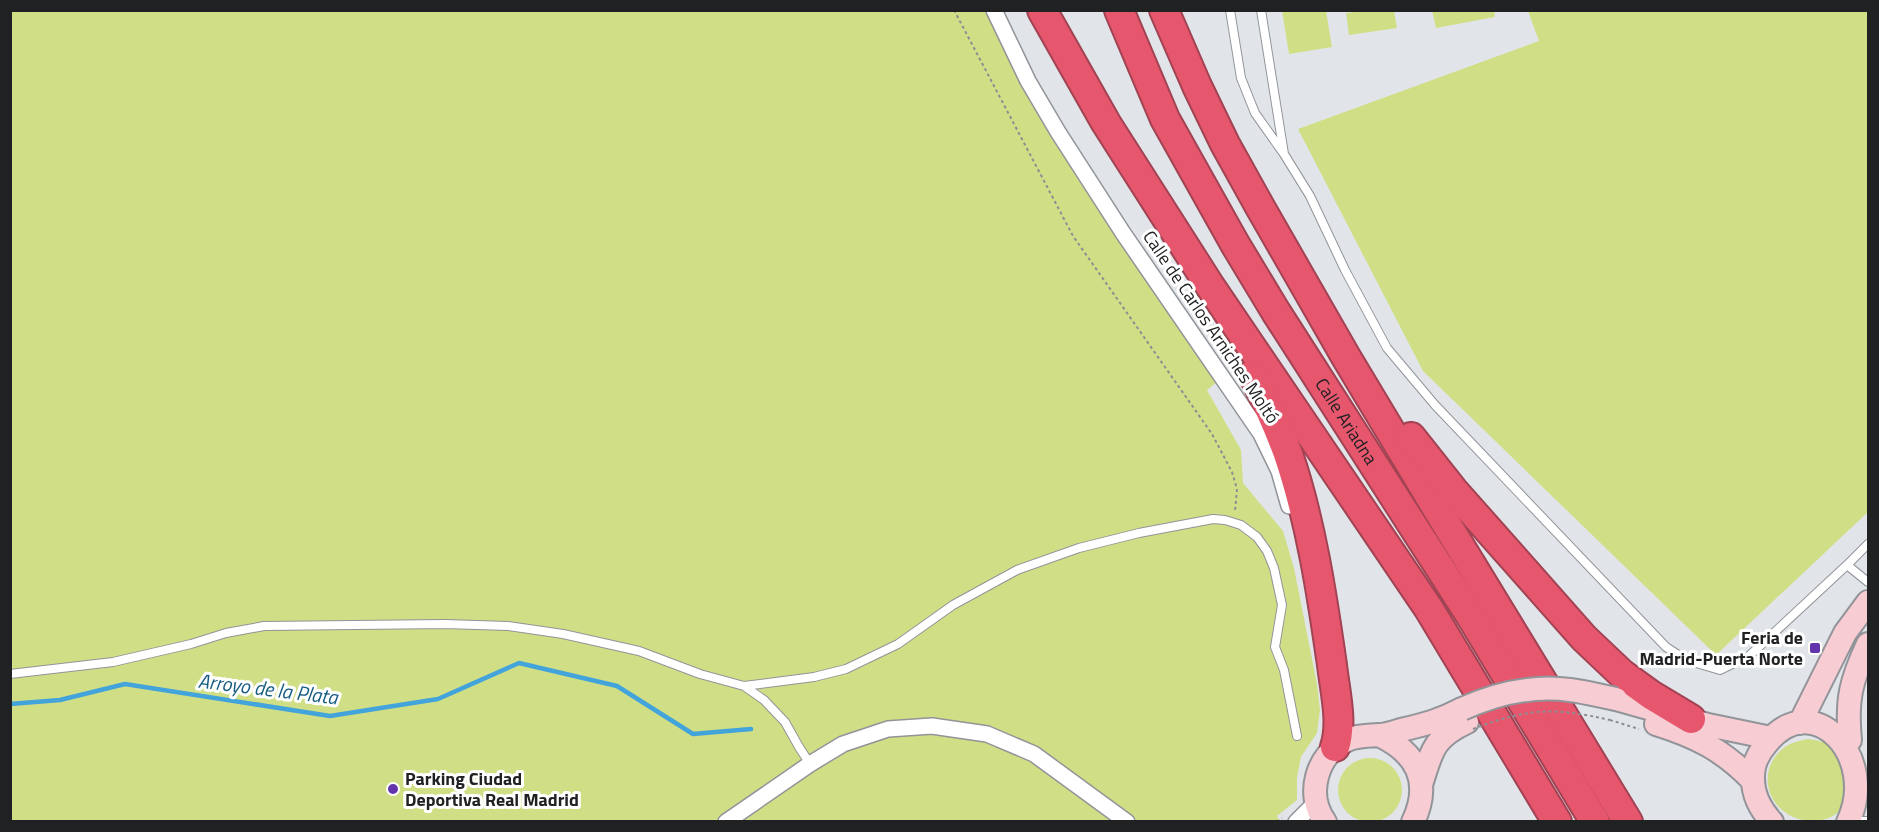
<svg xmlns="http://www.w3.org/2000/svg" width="1879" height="832" font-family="'Titillium Web',sans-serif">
<rect width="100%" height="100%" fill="#e1e5ea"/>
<!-- green -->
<path fill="#d0df86" d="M10,11H985C1048,142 1132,263 1217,382L1207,390L1241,450L1243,483L1283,531L1294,568L1317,684L1320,710L1317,733L1301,757L1297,777V800L1277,816L1280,822L11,821Z
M1282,11H1326L1332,47L1289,54Z
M1364,11H1394L1397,28L1349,35L1346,13Z
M1432,11H1494L1495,17L1436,28Z
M1528,11H1868V512L1716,655L1423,371L1298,129L1539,41Z
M1808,739C1839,743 1839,752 1852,779C1849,787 1847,802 1841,809C1834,818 1822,821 1812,821C1775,821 1753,780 1779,752C1786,744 1797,741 1808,739Z
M1338 790a32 32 0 1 1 64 0a32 32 0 1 1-64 0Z"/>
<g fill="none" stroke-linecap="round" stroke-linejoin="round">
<!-- stream -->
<path stroke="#43a3db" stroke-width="4.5" d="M10,704L60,700L125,684L330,716L438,699L519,663L617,686L693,734L751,729"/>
<defs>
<path id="lane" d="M1230,10L1241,78L1255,113L1284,154L1261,10
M1284,154L1310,196L1345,270L1387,348L1435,405L1666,647L1686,660L1720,670L1749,656L1847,565L1868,582
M1847,565L1868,544
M10,674L113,662L191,644L226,633L264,626L445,624L508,626L563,634L639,651L700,674L744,686L814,677L846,669L898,644L953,605L1017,570L1079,548L1139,533L1213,519L1225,520L1241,525L1257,537L1267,551L1274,568L1282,605L1275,647L1284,670L1297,736
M744,686L764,700L785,722L799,747L810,764
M1853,821H1868"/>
<path id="street" d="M994,10L1028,81L1058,132L1123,233L1261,434L1279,471L1289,506
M726,822L810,764L843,744L888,729L932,726L987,734L1034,754L1127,822
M1296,822L1316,802"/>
<path id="secondary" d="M1616,699L1708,725L1771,738
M1800,723L1845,633L1868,602
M1656,724C1695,736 1723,750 1752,780
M1379,735C1417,753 1432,782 1413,822
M1850,740C1846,700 1851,680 1868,644
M1421,785C1432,750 1433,738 1467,722
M1325,822C1305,794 1317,754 1347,740C1358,735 1367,736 1379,735C1386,735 1394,732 1401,730C1423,725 1442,720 1462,709
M1772,822C1757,806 1750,788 1754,767C1756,758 1761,750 1767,743C1813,686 1879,757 1848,822"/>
<g id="highway">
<path d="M1042,10L1106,123L1210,286L1429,609L1557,822"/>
<path id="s1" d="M1119,10L1165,119L1235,244L1276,312L1472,618L1595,822"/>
<path d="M1164,10L1197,86L1225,144L1260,207L1346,357L1433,502L1628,822"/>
<path d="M1253,374C1266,400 1278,427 1288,454C1311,522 1322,595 1332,665C1335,692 1343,722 1335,747"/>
<path d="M1411,437L1453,490L1584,638L1622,674L1651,695L1691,719"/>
</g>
</defs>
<!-- lane casing -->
<use href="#lane" stroke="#919498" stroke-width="10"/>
<!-- street casing -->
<use href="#street" stroke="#919498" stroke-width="18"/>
<!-- secondary casing -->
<use href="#secondary" stroke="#919498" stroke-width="26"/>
<!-- highway casing -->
<use href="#highway" stroke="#a14353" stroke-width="32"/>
<!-- path -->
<path stroke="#8b8e92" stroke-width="2" stroke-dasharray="3 3" stroke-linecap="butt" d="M954,10L1073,236L1212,434L1232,472L1237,489L1235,511
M1610,720L1639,729
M1277,822L1282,818"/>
<!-- lane -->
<use href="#lane" stroke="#fff" stroke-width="8"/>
<!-- street -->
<use href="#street" stroke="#fff" stroke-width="15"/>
<!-- secondary -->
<use href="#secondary" stroke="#f8ccd3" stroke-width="22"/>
<!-- highway -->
<use href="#highway" stroke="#e6566d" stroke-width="28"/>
<defs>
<path id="secondary-bridge" d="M1462,709C1495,694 1533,685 1570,690C1586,692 1601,696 1616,699"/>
</defs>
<!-- secondary-bridge casing -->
<use href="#secondary-bridge" stroke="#919498" stroke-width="26" stroke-linecap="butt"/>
<!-- path-bridge -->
<path stroke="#8b8e92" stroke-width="2" stroke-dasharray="3 3" stroke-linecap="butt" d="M1473,729C1528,708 1553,707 1610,720"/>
<!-- secondary-bridge -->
<use href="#secondary-bridge" stroke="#f8ccd3" stroke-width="22"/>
</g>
<!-- markers -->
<g fill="#6335ad" stroke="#fff" stroke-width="2">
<rect x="1809" y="642" width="12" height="12" rx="3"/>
<circle cx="393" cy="789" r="6"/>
</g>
<g text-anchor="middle" stroke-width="6" stroke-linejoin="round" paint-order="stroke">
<!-- street labels -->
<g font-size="18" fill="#202123" stroke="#fff">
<text transform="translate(1211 327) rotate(56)" y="6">Calle de Carlos Arniches Moltó</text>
<text dy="6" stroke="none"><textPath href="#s1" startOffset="471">Calle Ariadna</textPath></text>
</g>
<!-- poi labels -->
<g font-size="18" font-weight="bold" fill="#202123" stroke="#fff" text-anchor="end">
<text x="1803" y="644">Feria de<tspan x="1803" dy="21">Madrid-Puerta Norte</tspan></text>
<text x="405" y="785" text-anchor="start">Parking Ciudad<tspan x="405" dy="21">Deportiva Real Madrid</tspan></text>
</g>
<!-- water labels -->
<g font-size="20" font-style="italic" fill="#155c82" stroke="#fff">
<text transform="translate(268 689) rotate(7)" y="7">Arroyo de la Plata</text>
</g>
</g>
<!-- border -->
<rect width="1879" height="832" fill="none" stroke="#202123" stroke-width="24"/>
</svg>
